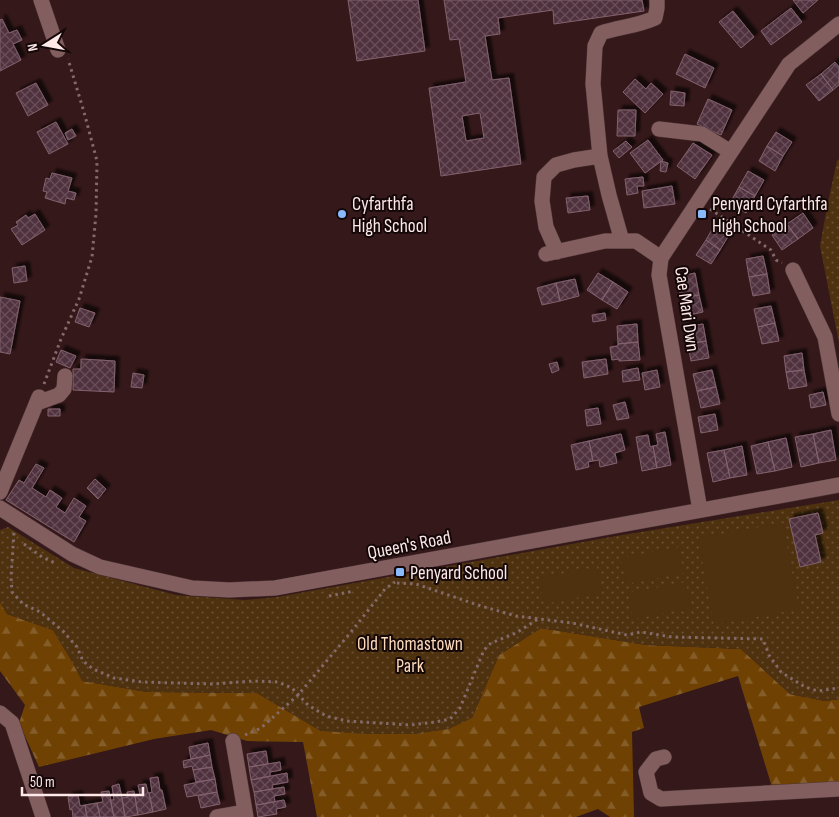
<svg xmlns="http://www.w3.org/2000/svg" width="839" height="817" font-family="'Sofia Sans Condensed',sans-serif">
<defs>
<pattern id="forest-firs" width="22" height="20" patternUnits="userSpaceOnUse" patternTransform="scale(1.25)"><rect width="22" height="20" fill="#6f4204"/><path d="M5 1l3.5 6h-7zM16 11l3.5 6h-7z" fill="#855d29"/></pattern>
<pattern id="park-dots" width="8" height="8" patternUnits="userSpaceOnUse" patternTransform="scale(1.25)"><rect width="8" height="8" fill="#4e310f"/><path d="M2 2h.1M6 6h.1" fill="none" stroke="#694f32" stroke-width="1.8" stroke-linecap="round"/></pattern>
<pattern id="building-cross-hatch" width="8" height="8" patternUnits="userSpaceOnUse" patternTransform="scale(1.25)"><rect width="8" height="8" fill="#4f313e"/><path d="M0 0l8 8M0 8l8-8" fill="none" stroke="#694f5a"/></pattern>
<filter id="shadow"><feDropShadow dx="4.5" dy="-4.5" stdDeviation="1" flood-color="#0009"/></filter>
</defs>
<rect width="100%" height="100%" fill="#351819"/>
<!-- forest -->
<path fill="url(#forest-firs)" d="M0,602L7,614L53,630L70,658L83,681L147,692L257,693L321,731L472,718L499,655L541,628L646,645L741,649L790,694L825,701L839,699V783L772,787L738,676L639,707L644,728L632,732L634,817H610L598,809L576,817H317L303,742L247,741L211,730L154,739L39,767L19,723L25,705L0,671Z"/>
<!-- park -->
<path fill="url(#park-dots)" d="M839,159V343L820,246L827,207L837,161Z
M839,500V699L825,701L790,694L741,649L646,645L541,628L499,655L472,718L449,729L416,734H365L321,731L257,693L147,692L82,681L70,658L53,630L7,614L0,602V530L8,527L74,568L176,595L245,600L277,597L616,536Z"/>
<!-- garden -->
<path fill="#4e310f" d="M783,523L799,609L714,625L698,538Z
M679,547L684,573L626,584L621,558Z
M597,567L602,593L544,604L539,578Z
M686,582L691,608L633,619L628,593Z"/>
<!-- building -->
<path fill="url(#building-cross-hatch)" stroke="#83626f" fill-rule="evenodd" filter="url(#shadow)" d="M348,0H418L425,51L357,61Z
M444,0H642L644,11L554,24L553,10L498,18L500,34L485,36L492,80L509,78L521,164L441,176L429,88L466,82L459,39L450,40ZM480,113L484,138L466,141L462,116Z
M793,0H818L803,13Z
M791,8L802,22L771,45L761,31Z
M733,11L754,37L741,48L719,22Z
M2,19L9,33L17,30L22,40L13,44L21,60L0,71V20Z
M685,54L714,68L705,88L676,74Z
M835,62L839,67V85L833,90L821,74Z
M821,74L833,90L819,101L806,85Z
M635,79L646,89L651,83L663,94L645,113L623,92Z
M36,83L48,105L28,116L16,93Z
M671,91L685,93L684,106L670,105Z
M708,99L732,110L721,135L697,124Z
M618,110H636L635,136H617Z
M56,122L68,144L49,154L37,132Z
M72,129L76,136L68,140L65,133Z
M776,132L792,142L783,156L767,146Z
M648,140L663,160L645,173L630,153Z
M626,141L632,147L619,158L613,151Z
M693,143L712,155L695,179L677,166Z
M767,146L783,156L775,171L759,161Z
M661,161L668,163L666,172L660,171Z
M748,171L764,180L755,196L739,187Z
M52,173L72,178L68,191L76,193L74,200L66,198L65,204L45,198L47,192L43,191L46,178L50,179Z
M643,177L644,186H637L638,193L627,195L625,179Z
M672,186L675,204L644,208L642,191Z
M739,187L755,196L746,213L730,203Z
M588,196L590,210L568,213L566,198Z
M803,213L813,228L798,239L787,224Z
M35,214L45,230L22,245L11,229L18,225L16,222L26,215L28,218Z
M787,224L798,239L782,250L772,235Z
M714,226L729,235L720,250L706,240Z
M706,240L720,250L711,264L696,255Z
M763,256L767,274L749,277L746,259Z
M25,266L27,281L14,283L12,268Z
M598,273L613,282L602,300L587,290Z
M695,273L699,295L681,298L677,277Z
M767,274L770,293L753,296L749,277Z
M575,279L579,296L560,301L556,283Z
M613,282L628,292L617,309L602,300Z
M556,283L560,301L542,305L537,288Z
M699,295L703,312L685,316L681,298Z
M0,297L20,301L10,354L0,352Z
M771,306L775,323L758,327L754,309Z
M80,308L95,313L89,327L75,322Z
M605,313L606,320L593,322L592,315Z
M775,323L779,341L762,344L758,327Z
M637,324L638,342L618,344L617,326Z
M703,324L706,341L688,344L685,327Z
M706,341L709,358L691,361L688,344Z
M638,342L640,360L619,361V359L612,360L610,347L618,346V344Z
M61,350L76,356L70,368L56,362Z
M802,353L804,370L786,372L784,356Z
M81,359L115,361L114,392L73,390V369H81Z
M606,359L608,374L584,378L582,362Z
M557,362L559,370L552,373L549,364Z
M638,368L640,380L623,382L622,371Z
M657,370L660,387L645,390L642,373Z
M712,370L716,387L697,391L693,374Z
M804,370L807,386L789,389L786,372Z
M133,373L144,375L142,388L131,387Z
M716,387L720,404L701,408L697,391Z
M823,392L826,405L811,408L809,395Z
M625,402L629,418L617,420L613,405Z
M598,408L601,424L587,426L585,410Z
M48,409H60V416H48Z
M715,414L718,430L701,433L698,417Z
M831,430L836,460L819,463L813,434Z
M665,432L671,465L657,468L653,446L658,445L656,434Z
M621,434L625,450L615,453L617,463L600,467L599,460L593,461L589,441Z
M813,434L819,463L801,467L795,437Z
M648,435L650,447L653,446L657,468L642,471L636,437Z
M786,438L792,467L775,471L768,442Z
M589,441L593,461L588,462L589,467L576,470L571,445Z
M768,442L775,471L757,474L751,446Z
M742,446L747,475L730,478L724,450Z
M724,450L730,478L713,482L707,453Z
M36,464L44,468L32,488L46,497L50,490L62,498L56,507L65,513L74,498L86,506L79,517L86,521L74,542L6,500L19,480L24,483Z
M95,479L106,489L98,499L87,488Z
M818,513L823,533L815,535L821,562L800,567L789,519Z
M208,743L210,755L191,759L189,747Z
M266,751L268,764L249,767L247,754Z
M210,755L212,767L193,770L192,766L184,768L183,761Z
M280,762L281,770L270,772V776L251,780L249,767Z
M212,767L215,779L196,782L193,770Z
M287,773L288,782L272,785L273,789L254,792L251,780Z
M158,777L160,790H162L166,809L153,812L149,793L152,792L150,778Z
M215,779L217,792L187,797L184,785Z
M119,784L122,798L125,817H114L110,800H114L112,786Z
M146,784L148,793H149L153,812L138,815L135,796L140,794L138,785Z
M284,787L285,794L274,796L275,802L256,805L254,792Z
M109,791L114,817H100L97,803L103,802L101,792Z
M134,791L138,815L125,817L122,798L128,797L127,792Z
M217,792L220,804L201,808L198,796Z
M78,795L80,806L85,805L87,817H73L72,809L70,810L68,797Z
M284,800L286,807L276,809L277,814L258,817L256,805Z
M97,803L100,817H87L85,805Z"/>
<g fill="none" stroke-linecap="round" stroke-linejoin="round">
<defs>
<path id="minor" d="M41,0L58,50
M659,129L702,134L731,152
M622,241L609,195L600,156L593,84L595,46L601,33C619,27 638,26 655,18L657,8V0
M557,252L546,227L542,201L544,177L556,165L574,160L600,156
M546,254L605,241H636L661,258
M793,270L825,337L839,414
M37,403L59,395L64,389L65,376
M0,492L39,397
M0,508L72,554L100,567L192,588L229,590L275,588L839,485
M700,510L659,275L661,258L789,64L839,24
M0,713L12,723L43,817
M233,741L246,817
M664,757L656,759L646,772L651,793L661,799L839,789
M217,817L245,812"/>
</defs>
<!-- minor casing -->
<use href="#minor" stroke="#4d3537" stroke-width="16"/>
<!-- path -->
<path stroke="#846a6a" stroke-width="3" stroke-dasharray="2.5 4" stroke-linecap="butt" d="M710,209L771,250L776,260L782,263
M44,384L61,339L79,299L92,257L96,214L97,161L84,112L68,59
M14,533L11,577L12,592L23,604L40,612L63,631L77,647L83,661L93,669L114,678L142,682L212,684L254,681L278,682L292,688L308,705L326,716L347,721L411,725L435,722L450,719L460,708L484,650L491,643L516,633L538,619
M24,544L42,557L55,563
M397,583L416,584L481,606L516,616L572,623L627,635L641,632L672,637L763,639L769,655L781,672L805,687L818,691L839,688
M329,596L354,591
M245,735L261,728L298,695L351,632L385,589L395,582"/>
<!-- minor -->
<use href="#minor" stroke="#835e5f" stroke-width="15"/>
</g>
<!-- markers -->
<g fill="#89bafc" stroke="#140708" stroke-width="2">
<circle cx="342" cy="214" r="5"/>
<rect x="697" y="209" width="10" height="10" rx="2.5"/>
<rect x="395" y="567" width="10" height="10" rx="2.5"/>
</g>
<g text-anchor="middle" stroke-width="4" stroke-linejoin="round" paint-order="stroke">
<!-- poi labels -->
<g font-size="19" fill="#fee8e8" stroke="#140708" text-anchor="start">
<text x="352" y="210">Cyfarthfa<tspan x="352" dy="22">High School</tspan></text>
<text x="712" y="210">Penyard Cyfarthfa<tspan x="712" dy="22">High School</tspan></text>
<text x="410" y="579">Penyard School</text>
</g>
<!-- street labels -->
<g font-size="19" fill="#fee8e8" stroke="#140708">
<text transform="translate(688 309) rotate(82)" y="7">Cae Mari Dwn</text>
<text transform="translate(409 544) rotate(-11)" y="7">Queen's Road</text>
</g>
<!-- park labels -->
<g font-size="19" fill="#fddbba" stroke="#140708">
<text x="410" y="650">Old Thomastown<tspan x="410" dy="22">Park</tspan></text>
</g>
</g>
<!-- north arrow -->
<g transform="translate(45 45) rotate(259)" stroke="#140708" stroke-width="4" paint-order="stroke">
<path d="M0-4L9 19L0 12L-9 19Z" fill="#fee8e8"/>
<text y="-8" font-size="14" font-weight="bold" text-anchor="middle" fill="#fee8e8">N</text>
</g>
<!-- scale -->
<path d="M22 787v8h121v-8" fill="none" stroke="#fee8e8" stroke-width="2.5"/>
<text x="30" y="787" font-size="15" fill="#fee8e8" stroke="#140708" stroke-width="4" paint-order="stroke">50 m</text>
</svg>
